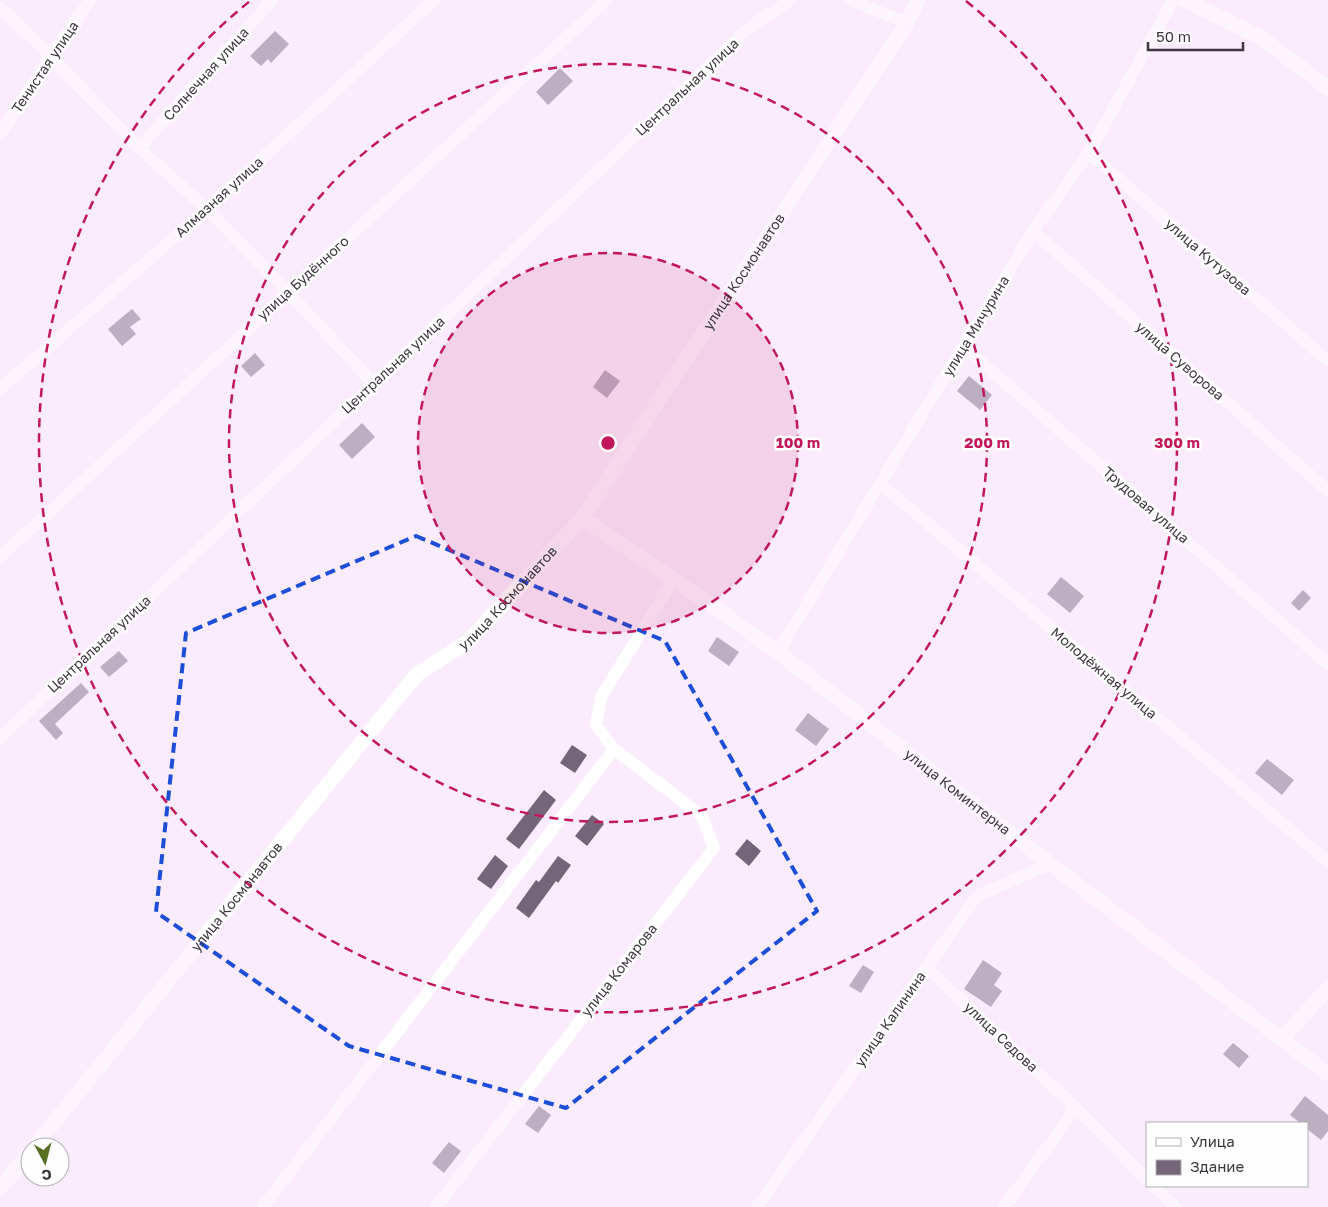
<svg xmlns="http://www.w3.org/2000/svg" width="1328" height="1207" font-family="'Golos Text',sans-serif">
<rect width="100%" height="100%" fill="#faebfd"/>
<!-- building -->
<path fill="#756578" d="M275,31L289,44L271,63L268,59L261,66L250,56Z
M560,68L573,81L548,105L536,92Z
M132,309L141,319L130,327L136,334L122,346L108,329Z
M255,353L265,365L251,377L241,366Z
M605,370L620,381L607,398L593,387Z
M969,376L992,395L980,410L957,391Z
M362,423L375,437L352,459L339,445Z
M1061,577L1084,596L1070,613L1047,594Z
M1303,590L1311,598L1299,611L1291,603Z
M717,637L739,652L729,666L708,651Z
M119,651L128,661L109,677L100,667Z
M81,683L89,692L55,724L63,733L56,740L39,721Z
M808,713L829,729L816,746L795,730Z
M572,745L587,755L575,773L560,763Z
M1267,759L1294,780L1282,795L1255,773Z
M544,790L556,800L519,849L506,839Z
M592,815L604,824L587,846L575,836Z
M747,839L761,851L749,866L735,854Z
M495,855L508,866L491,889L477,879Z
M558,856L571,865L558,883L556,881L529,918L516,908L536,880L539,882Z
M983,960L1002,973L994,985L1002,991L991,1007L964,989Z
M863,965L874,972L861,993L849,986Z
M1233,1043L1249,1056L1239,1068L1223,1054Z
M1305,1096L1328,1115V1131L1321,1140L1307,1129V1123H1300L1290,1115Z
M539,1106L551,1115L538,1133L525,1124Z
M449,1142L461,1151L444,1173L432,1163Z"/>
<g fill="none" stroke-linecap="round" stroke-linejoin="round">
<!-- minor -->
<path stroke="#fff" stroke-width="12" d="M850,0L907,23
M0,7L50,56L139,148L207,209L288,292L374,384
M0,135L50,56L90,0
M139,148L272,0
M1089,153L1328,361
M1033,231L1328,491
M964,347L1328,664
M0,389L207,209L434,0
M881,484L1328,862
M0,557L607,0
M778,652L1033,231L1089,153L1173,0
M0,738L751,26L791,0
M926,967L1076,1108L1147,1180
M1153,1186L1176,1207
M263,1207L614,749
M436,1207L714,848L702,816L614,749L596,725L601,697L674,579
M757,1207L977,896L1050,864
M1004,1207L1076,1108"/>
<!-- tertiary -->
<g stroke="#fff" stroke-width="15">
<path d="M1185,0L1260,37L1328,88"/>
<path id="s1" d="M582,518L674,579L778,652L1050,864L1328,1074"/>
<path d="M1283,1038L1328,988"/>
<path id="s2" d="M34,1147L417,674L469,641L582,518L907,23L918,0"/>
<path d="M0,1189L30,1152"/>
</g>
</g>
<!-- marked area -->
<path d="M0 0H1328V1207H0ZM416,536L665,641L817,911L566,1108L349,1046L156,912L186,633Z" fill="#faebfd" fill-opacity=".55" fill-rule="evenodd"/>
<path fill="none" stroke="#1d4ed8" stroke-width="4" stroke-dasharray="10 6" stroke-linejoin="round" d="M416,536L665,641L817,911L566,1108L349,1046L156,912L186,633Z"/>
<!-- distance rings -->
<circle cx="608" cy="443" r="190" fill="#c2185b" fill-opacity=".12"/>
<g fill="none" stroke="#c2185b" stroke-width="2.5" stroke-dasharray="9 6">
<circle cx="608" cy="443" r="190"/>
<circle cx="608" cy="443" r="379"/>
<path d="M966 1A569 569 0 1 1 250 1"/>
</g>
<g text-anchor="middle" stroke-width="5" stroke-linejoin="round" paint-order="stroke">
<!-- street labels -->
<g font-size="14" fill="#3e373f" stroke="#fefefe">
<text transform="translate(45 67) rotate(-56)" y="5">Тенистая улица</text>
<text transform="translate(206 74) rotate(-48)" y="5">Солнечная улица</text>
<text transform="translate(687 87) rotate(-43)" y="5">Центральная улица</text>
<text transform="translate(219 197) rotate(-42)" y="5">Алмазная улица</text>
<text transform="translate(1208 257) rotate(41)" y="5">улица Кутузова</text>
<text dy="5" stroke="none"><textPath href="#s2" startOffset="1132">улица Космонавтов</textPath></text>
<text transform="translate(303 278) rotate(-42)" y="5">улица Будённого</text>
<text transform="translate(976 326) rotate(-59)" y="5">улица Мичурина</text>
<text transform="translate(1180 361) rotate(41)" y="5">улица Суворова</text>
<text transform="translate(393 365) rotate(-43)" y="5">Центральная улица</text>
<text transform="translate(1146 505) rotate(41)" y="5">Трудовая улица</text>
<text dy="5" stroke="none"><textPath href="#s2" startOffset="728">улица Космонавтов</textPath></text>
<text transform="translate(99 644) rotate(-43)" y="5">Центральная улица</text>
<text transform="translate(1104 673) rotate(40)" y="5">Молодёжная улица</text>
<text dy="5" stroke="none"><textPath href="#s1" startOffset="465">улица Коминтерна</textPath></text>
<text dy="5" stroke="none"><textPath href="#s2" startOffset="322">улица Космонавтов</textPath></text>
<text transform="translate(619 970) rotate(-52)" y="5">улица Комарова</text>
<text transform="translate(890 1019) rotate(-55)" y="5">улица Калинина</text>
<text transform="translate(1001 1037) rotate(43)" y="5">улица Седова</text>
</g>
</g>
<circle cx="608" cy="443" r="8" fill="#c2185b" stroke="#fefefe" stroke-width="2.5"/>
<g font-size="15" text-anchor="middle" font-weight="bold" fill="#c2185b" stroke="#fefefe" stroke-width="5" stroke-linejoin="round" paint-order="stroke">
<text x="798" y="448">100 m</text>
<text x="987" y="448">200 m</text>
<text x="1177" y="448">300 m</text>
</g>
<!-- legend -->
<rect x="1146" y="1122" width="162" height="65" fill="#fefefe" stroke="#b1aeb2"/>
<rect x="1156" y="1138" width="25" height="8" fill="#ffffff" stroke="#b1aeb2"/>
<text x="1190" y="1147" font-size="15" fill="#3e373f">Улица</text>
<rect x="1156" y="1160" width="25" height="15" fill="#756578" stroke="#b1aeb2"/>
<text x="1190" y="1172" font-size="15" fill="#3e373f">Здание</text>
<!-- north arrow -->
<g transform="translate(45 1162) rotate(173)"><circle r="24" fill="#fefefe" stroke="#b1aeb2"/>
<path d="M0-4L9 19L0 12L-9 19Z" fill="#577022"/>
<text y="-8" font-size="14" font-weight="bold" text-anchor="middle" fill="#3e373f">С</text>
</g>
<!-- scale -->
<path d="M1148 42v8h95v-8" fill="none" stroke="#3e373f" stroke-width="2.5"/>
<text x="1156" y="42" font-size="15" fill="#3e373f" stroke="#fefefe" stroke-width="4" paint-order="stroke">50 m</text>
</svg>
